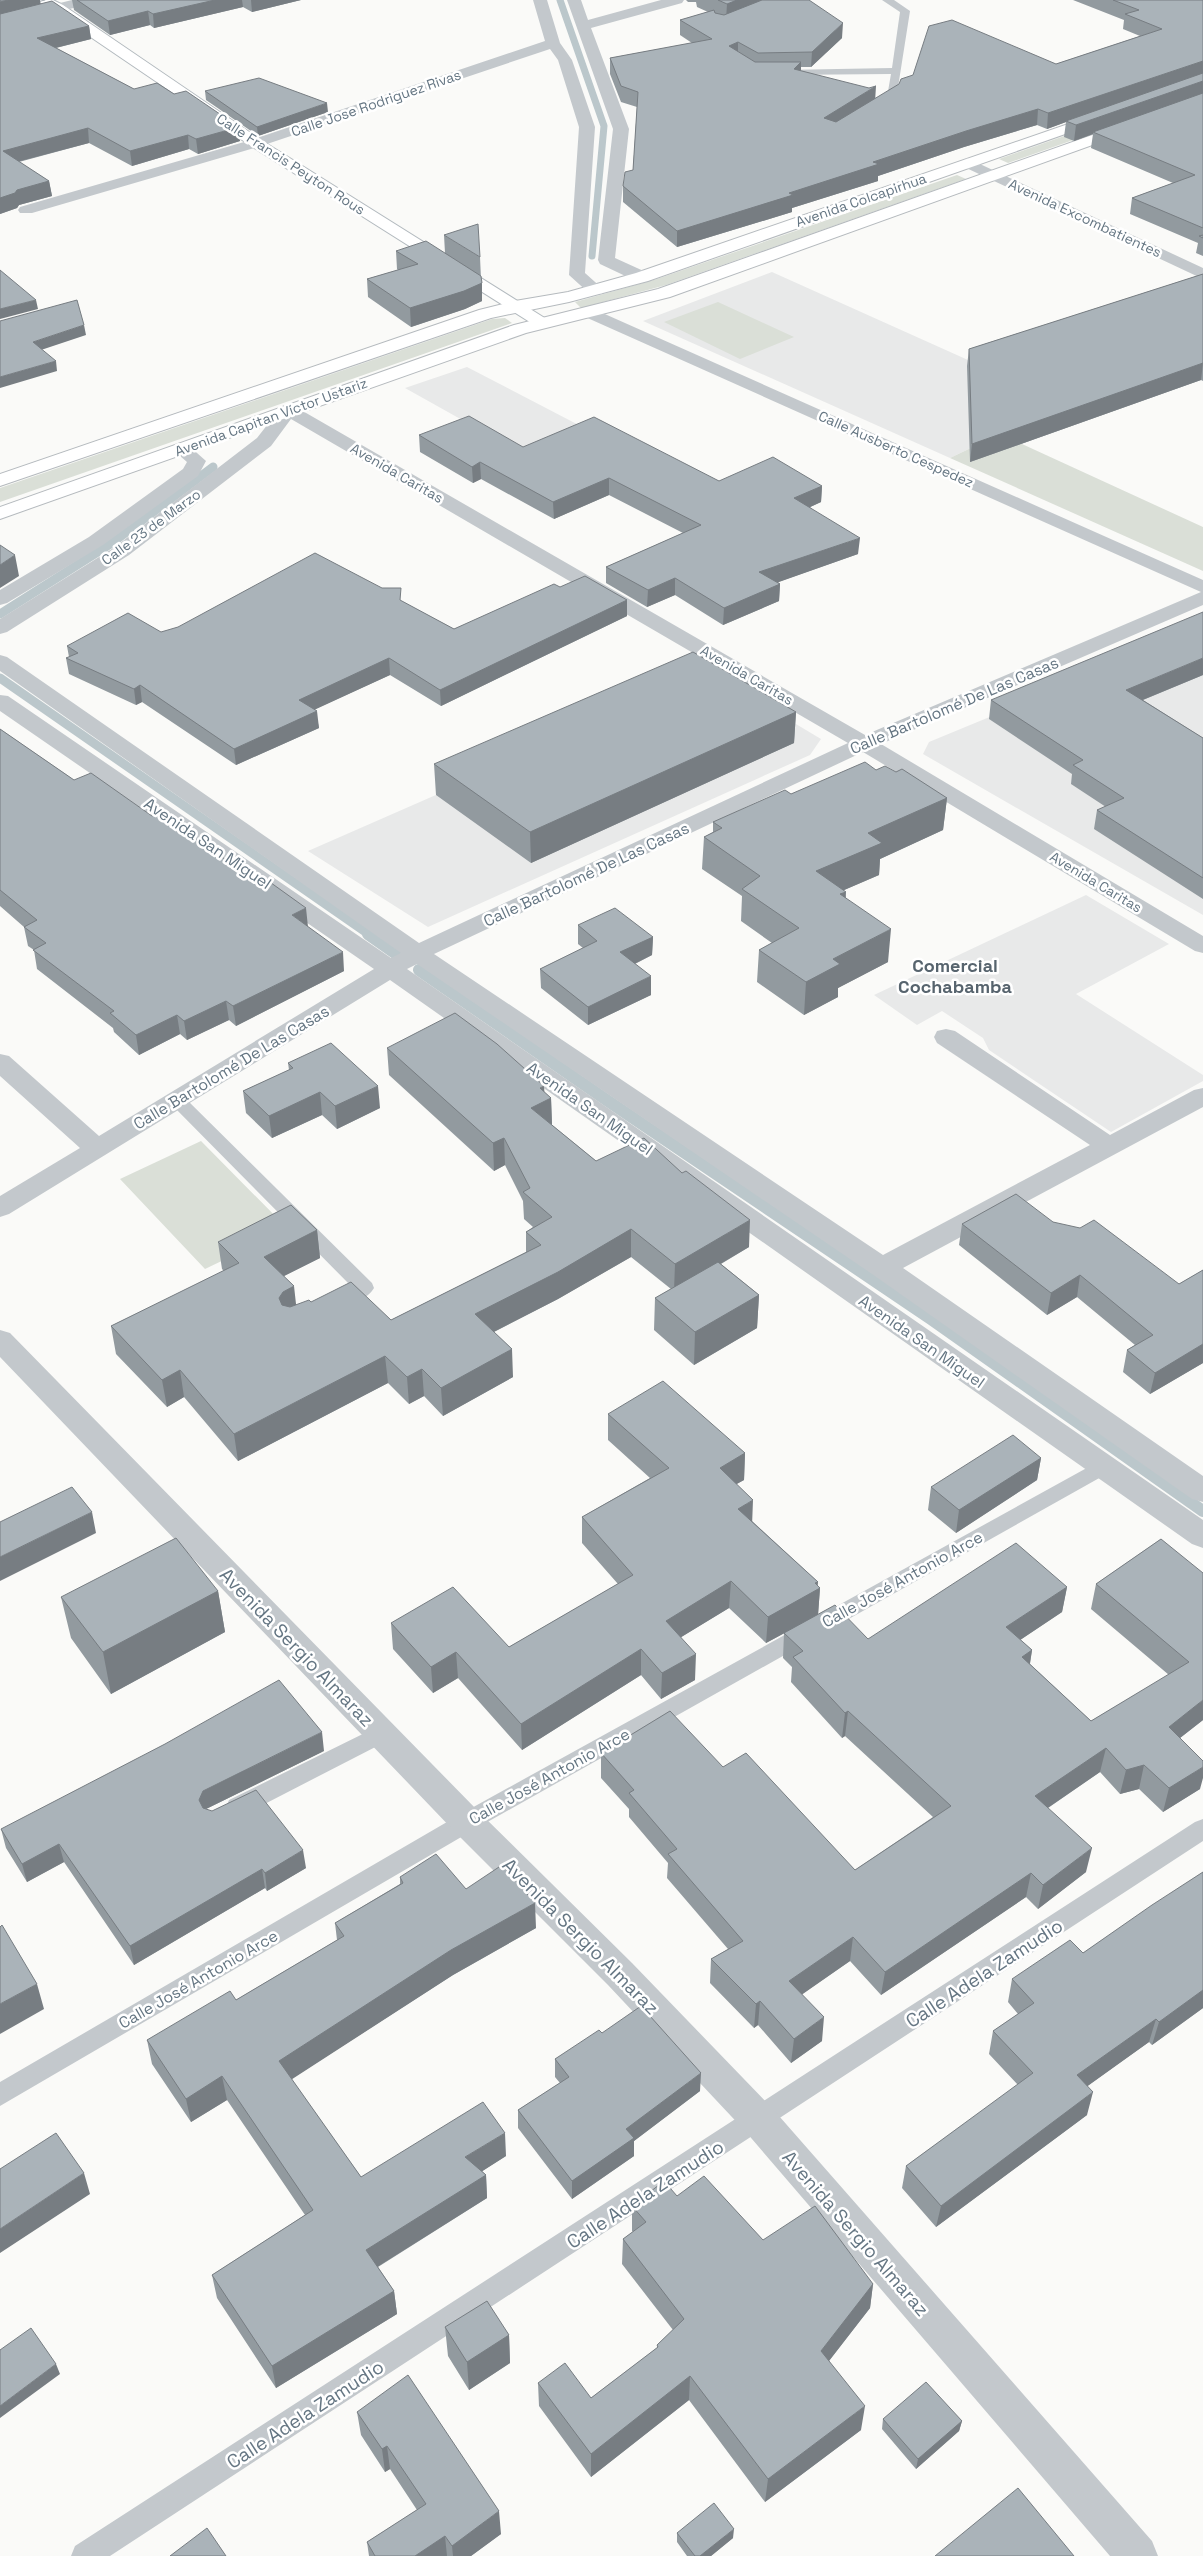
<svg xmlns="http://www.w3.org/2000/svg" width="1203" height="2556" font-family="'Space Grotesk',sans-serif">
<rect width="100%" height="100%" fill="#fafaf8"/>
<!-- built -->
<path fill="#e8e9e9" d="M772,272L968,360L1203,379L1021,444L1000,434L950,458L643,321Z
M467,367L594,433L532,459L405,388Z
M1203,629V915L923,754L929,742Z
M712,674L821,739L810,755L428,927L308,851Z
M1086,895L1169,944L1076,994L1203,1075V1081L1111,1132L989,1050L983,1038L942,1011L917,1025L874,995Z"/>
<!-- green -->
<path fill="#dadfd7" d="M1203,87V94L1008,163L999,159Z
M957,175L966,179L666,285L581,308L575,302L657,279Z
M718,302L794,337L740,359L664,322Z
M505,318L512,323L0,502V488L492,319Z
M1000,434L1203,527V571L950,458Z
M201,1141L288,1229L205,1269L120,1179Z"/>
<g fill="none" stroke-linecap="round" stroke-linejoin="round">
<!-- stream-far2 -->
<path stroke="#bbc7cb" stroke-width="7" d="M560,0L604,126L592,256"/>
<!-- stream-far1 -->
<path stroke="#bbc7cb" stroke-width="9" d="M0,614L112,543L213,467
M0,678L370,935"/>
<!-- stream -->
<path stroke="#bbc7cb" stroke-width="12" d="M368,934L395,953
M419,970L608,1101L931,1319L1203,1511"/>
<defs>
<path id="secondary" d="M36,0H53L63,5L261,140L551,322L548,326H536L251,146Z"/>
<path id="primary" d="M1100,113L1105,114L1107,117L1105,120L648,281L569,302L491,318L0,486V474L479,310L515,301L568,292L636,273Z
M1129,122L1134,124L1137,127L1134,130L670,297L526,333L0,519V507L514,325L658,289Z"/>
</defs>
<!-- secondary casing -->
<use href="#secondary" stroke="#b3babf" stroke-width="2"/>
<!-- primary casing -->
<use href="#primary" stroke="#b5babe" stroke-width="2"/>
<!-- lane -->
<path fill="#c3c8cc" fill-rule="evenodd" d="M882,0H894L910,11L896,100L881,107L876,104L887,97L891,74L780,75V71L783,70L892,68L900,12Z
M177,1094L183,1096L372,1283L374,1288C368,1299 344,1310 332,1307L330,1302L332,1297L352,1287L171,1104L168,1100L171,1096Z
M1103,1459L1110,1462L1113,1467L1110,1472L475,1829L0,2106V2082L459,1815Z
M381,1725L389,1728L392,1734L389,1740L245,1814L237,1816L229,1814L226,1807L229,1800Z
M1203,1819V1841L110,2556H71L75,2546L1195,1822Z"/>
<!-- street -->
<path fill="#c3c8cc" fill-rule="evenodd" d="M72,0H96L94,3L0,26V18Z
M533,0H547L560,43L572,60L595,127L585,273L604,290L602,294H590L569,275L579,127L558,60L550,49L261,146L32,213H20L18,210L20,207L251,140L545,41Z
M567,0H581L588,20L661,0H684L682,3L591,28L629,129L615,258L648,273L650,277L648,281H636L600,264L598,260L613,129Z
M967,158L1203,268V279L962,166L959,163Z
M589,307L1203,580V605L881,744L1203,936V953L1195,951L863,752L434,954L883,1255L1090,1145L937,1043L934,1037L937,1031L946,1029L955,1031L1110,1135L1194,1090L1203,1088V1107L903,1268L1203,1476V1502L1192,1499L872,1274L417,964L407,969L1203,1520V1548L1192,1544L390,980L9,1214L0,1217V1196L80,1148L0,1076V1054L9,1056L99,1136L374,969L0,711V695L8,696L391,958L401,953L0,671V655L7,657L419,943L848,743L291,419L271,446L129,555L7,632L0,634V619L115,547L257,438L282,406H294L865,735L1201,592L583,316L580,312L583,308Z
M181,443L188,445L206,461L198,476L103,545L7,603L0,605V590L89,537L183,469L187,462L172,449L174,445Z
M0,1330L10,1333L479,1812L632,1963L772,2108L1152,2541L1158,2556H1110L746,2132L608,1985L455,1832L0,1357Z"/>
<!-- secondary -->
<use href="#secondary" fill="#fff" fill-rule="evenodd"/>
<!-- primary -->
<use href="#primary" fill="#fff" fill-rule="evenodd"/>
<!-- tram -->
<path stroke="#a2aab0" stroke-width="1" d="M0,11L45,0"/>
</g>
<!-- wall -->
<path fill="#929a9f" d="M0,0L41,4L89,26L91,39L56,48L134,89L240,141L198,154L189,149L132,166L89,143L19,162L49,181L52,196L19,205L17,208L0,214Z
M72,0H301L252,12L243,7L154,28L150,25L110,35L74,10Z
M686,0H809L842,38L811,67H801V71L875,98L1056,64L1140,36L1123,29L1124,20L1073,0H1203V256L1196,253L1198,243L1130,214L1132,198L1173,183L1091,148L1093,134L1074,141L1064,137L1066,122L1047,129L1037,125L964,147L878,176V181L792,208V212L677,247L623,202V186L633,170L637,107L621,102L610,74V58L692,43L680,35V20L708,12L697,7L696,2H688Z
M205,91L328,112L258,136L206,100Z
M444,235L480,257L482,301L465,309L411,327L368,297L367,279L398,270L397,269L396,251L445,253Z
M1203,274V381L1201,380L970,462L967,366L969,349Z
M419,435L523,447L719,481L822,486L821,502L810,507L858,554L778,582L780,584L779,601L723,625L675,595L647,607L606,583V567L683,533L609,495L554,519L481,479L473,483L420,452Z
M560,587L627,600V616L441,706L390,675L315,709L319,728L236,765L142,702L136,705L69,674L66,658L69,657L67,646L161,632L401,601L454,629Z
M1203,675L1143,700L1203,738V899L1094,829L1097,810L1106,807L1071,784L1072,774L989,719L991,700Z
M796,712L794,743L531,863L436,795L434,764Z
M0,729L74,780L308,927L344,971L236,1026L229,1020L187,1040L180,1034L139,1055L114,1032L113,1028L37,969L34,950L28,946L24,927L0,906Z
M876,770L896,772L947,798L943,830L880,859L879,875L844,890L846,898L888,962L838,988V997L804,1015L757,982L759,950L772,943L741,921L742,896L702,869L704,837L713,832V822L791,794Z
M578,925L653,937L652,955L635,964L651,995L588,1025L541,988L540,969L583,948L578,944Z
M387,1048L544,1092L551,1098L552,1125L596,1161L749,1247L721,1264L759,1295L757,1328L694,1365L654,1330L655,1298L671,1289L631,1257L558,1299L494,1332L513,1377L443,1416L424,1396L409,1404L388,1383L238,1461L184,1397L167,1407L116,1354L111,1326L224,1271L222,1269L218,1242L317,1230L320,1258L284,1276L296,1305L311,1302L391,1320L526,1252V1232L533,1227L524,1219L523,1201L505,1165L494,1171L389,1075Z
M288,1063L380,1108L337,1129L322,1115L272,1138L246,1113L243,1091L289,1070Z
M1053,1222L1179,1284L1203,1270V1363L1150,1394L1123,1372L1127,1350L1135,1345L1077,1297L1047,1315L959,1245L962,1224Z
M608,1414L745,1453L744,1480L736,1484L752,1521L818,1582L817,1586L820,1588L818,1615L766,1643L729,1608L681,1637L695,1680L661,1699L641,1675L522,1750L458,1678L433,1693L393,1649L391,1623L509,1647L618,1584L582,1543V1517L650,1478L608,1440Z
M1041,1458L1037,1480L956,1533L928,1510L931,1487Z
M1161,1539L1203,1720L1180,1738L1200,1789L1163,1812L1139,1789L1120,1794L1100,1772L1048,1808L1086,1872L1038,1909L1026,1897L881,1995L850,1961L802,1994L822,2041L791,2063L758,2025L754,2028L710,1983L711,1959L728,1949L667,1878L668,1863L629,1817V1809L601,1778V1753L723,1767L855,1870L933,1817L845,1736L842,1738L791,1682L792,1667L783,1658L784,1633L868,1639L1067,1587L1062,1612L1020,1640L1032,1650L1030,1664L1091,1721L1169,1675L1091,1609L1096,1584Z
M218,1591L225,1632L111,1694L71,1638L61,1597Z
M324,1751L206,1809L306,1868L267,1891L265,1888L134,1965L64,1862L27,1882L6,1848L1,1829Z
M1203,1872V2008L1152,2045L1149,2042L1087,2086V2115L936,2227L902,2188L906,2166L1018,2085L989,2054L993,2031L1018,2014L1008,2002L1012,1979L1083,1953Z
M400,1877L466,1889L536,1928L453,1975L291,2079L361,2177L506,2156L482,2171L486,2175L487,2198L378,2267L394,2291L397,2314L276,2388L217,2298L212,2275L305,2215L227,2100L191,2122L152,2064L147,2040L236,2000L337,1940L335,1923L400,1884Z
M602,2033L700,2091L634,2141V2156L572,2199L518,2128V2110L560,2083L555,2077V2059Z
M677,2196L763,2240L873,2284L870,2308L829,2361L861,2430L765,2502L689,2400L591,2477L539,2406L538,2383L591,2398L657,2348V2345L673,2330L622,2264L623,2239L633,2232L632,2231V2206Z
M445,2327L509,2335L510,2363L469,2390L448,2356Z
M357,2412L501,2534L471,2556H369L367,2542L417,2510L390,2469L385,2472L361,2435Z
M883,2419L962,2421L959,2431L916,2469L882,2429Z
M677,2533L733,2538L711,2556H687L677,2542Z"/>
<!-- shaded-wall -->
<path fill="#777d82" d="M8,0H40L41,6L0,16V2Z
M215,0H242L243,7L154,28L153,14Z
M251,0H301L252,12Z
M737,0H778L726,20L727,4Z
M148,11L150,25L110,35L108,21Z
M843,23L842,38L811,67L812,52Z
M89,26L91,39L39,52L37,38Z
M738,42V57L729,46Z
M1203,61V76L1066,121V122L1047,129L1048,113Z
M801,62V77L794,69Z
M1203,81V96L1093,132V134L1074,141L1076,125Z
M876,86L875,102L823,134L824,118Z
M327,103L328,112L258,136L257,127Z
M1038,109L1037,125L964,147L878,176V181L792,208V212L677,247V231L789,193L873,162L966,131Z
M239,127L240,141L198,154L196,139Z
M88,128L89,143L5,165L3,151Z
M188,135L189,149L132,166L130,151Z
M49,181L52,196L19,205L17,208L0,214V198L17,190Z
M482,283V301L465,309L411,327L410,308Z
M36,300L38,309L0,319V309Z
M84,325L86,335L35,352L33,342Z
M56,361L57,371L0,388V377Z
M1203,363L1201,380L970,462L972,444Z
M480,462L481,479L473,483L472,467Z
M609,478V495L554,519L553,502Z
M822,486L821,502L793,515L794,498Z
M860,538L858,554L759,589V572Z
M15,555L19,576L0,588V565Z
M675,578V595L647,607L648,590Z
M780,584L779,601L723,625L724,608Z
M627,600V616L441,706L440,690Z
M389,658L390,675L301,716L299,700Z
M1203,658V675L1123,708L1126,690Z
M140,685L142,702L136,705L134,689Z
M317,711L319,728L236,765L234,749Z
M796,712L794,743L531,863L530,832Z
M947,798L943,830L880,859L879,875L814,903L816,871L868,833Z
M846,892L844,924L840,894Z
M306,908L308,927L292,915Z
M891,929L888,962L838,988V997L804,1015L806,982L833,959Z
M653,937L652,955L620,971V952Z
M343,952L344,971L236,1026L233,1006Z
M651,976V995L588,1025V1007Z
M226,1001L229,1020L187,1040L184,1021Z
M177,1015L180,1034L139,1055L136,1035Z
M378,1086L380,1108L337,1129L335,1106Z
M544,1086L545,1101L551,1098L552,1125L531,1108L540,1088Z
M320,1092L322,1115L272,1138L269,1116Z
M504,1138L505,1165L494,1171L493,1143Z
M750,1220L749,1247L674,1291L675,1264Z
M631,1229V1257L558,1299L476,1341L475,1314Z
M317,1230L320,1258L268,1284L264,1257Z
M1080,1275L1077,1297L1047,1315L1051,1293Z
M294,1286L297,1313L286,1319L279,1298L283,1292Z
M759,1295L757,1328L694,1365L695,1332Z
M1203,1344V1363L1150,1394L1155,1373Z
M512,1349L513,1377L443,1416L441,1388Z
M385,1356L388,1383L238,1461L234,1434Z
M422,1369L424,1396L409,1404L407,1377Z
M180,1370L184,1397L167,1407L162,1380Z
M745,1453L744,1480L719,1494L720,1468Z
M1041,1458L1037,1480L956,1533L959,1510Z
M753,1500L752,1526L738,1509Z
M92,1512L96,1533L0,1581V1557Z
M731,1581L729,1608L665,1647L666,1621Z
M818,1582L817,1590L820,1588L818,1615L766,1643L768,1617Z
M1067,1587L1062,1612L1002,1652L1006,1627Z
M218,1591L225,1632L111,1694L103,1652Z
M641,1649V1675L522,1750L521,1724Z
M1032,1650L1028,1675L1022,1657Z
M456,1652L458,1678L433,1693L431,1667Z
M696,1654L695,1680L661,1699L662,1673Z
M1203,1700V1720L1162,1752L1169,1727Z
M848,1711L845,1736L842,1738L845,1713Z
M322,1732L324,1751L206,1809L202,1819L199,1800L203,1791Z
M1106,1748L1100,1772L1030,1820L1035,1796Z
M1144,1765L1139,1789L1120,1794L1126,1770Z
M1203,1767V1778L1200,1789L1163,1812L1169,1788Z
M59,1844L64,1862L27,1882L22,1864Z
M1092,1848L1086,1872L1038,1909L1043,1885Z
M303,1850L306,1868L267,1891L265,1873Z
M262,1869L265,1888L134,1965L130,1946Z
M1031,1873L1026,1897L881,1995L885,1972Z
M535,1903L536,1928L453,1975L283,2085L279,2061L451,1950Z
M853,1937L850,1961L787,2005L789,1981Z
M37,1984L44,2009L0,2034V2004Z
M1203,1990V2008L1152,2045L1159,2022Z
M760,2001L758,2025L754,2028L756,2004Z
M824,2017L822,2041L791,2063L794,2039Z
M1156,2019L1149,2042L1071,2098L1077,2075Z
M701,2073L700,2091L634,2141V2156L572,2199V2181L626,2129Z
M222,2076L227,2100L191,2122L186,2099Z
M1093,2092L1087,2115L936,2227L941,2206Z
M505,2133L506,2156L467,2181L465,2157Z
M84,2173L90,2194L0,2253V2229Z
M486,2175L487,2198L369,2272L366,2250Z
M873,2284L870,2308L818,2375L821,2351Z
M394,2291L397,2314L276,2388L272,2366Z
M509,2335L510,2363L469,2390L467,2362Z
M56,2364L60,2374L0,2418V2406Z
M690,2376L689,2400L591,2477V2454Z
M865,2406L861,2430L765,2502L768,2479Z
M962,2421L959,2431L916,2469L918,2459Z
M387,2446L390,2469L385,2472L382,2449Z
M499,2511L501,2534L471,2556H453L452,2546Z
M734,2529L733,2538L711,2556H700Z
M445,2536L447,2556H415Z"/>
<!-- building -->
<path fill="#aab3b9" stroke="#777d82" d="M0,0H8L0,2Z
M77,0H215L153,14L148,11L108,21Z
M718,0H737L727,4Z
M762,0H809L843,23L812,52L758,53L738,42L729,46L755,62H801L794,69L869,88L876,86L824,118L836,122L899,84L901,79L913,75L929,26L952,20L1056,64L1162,29L1125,14L1139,10L1113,0H1203V61L1048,113L1038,109L966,131L873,162L879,164L789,193L793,195L677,231L623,186L625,172L633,170L638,92L621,86L610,58L712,39L680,20L714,10L715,13L724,15Z
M52,1L89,26L37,38L134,89L157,83L174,94L186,91L239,127L196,139L188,135L130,151L88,128L3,151L49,181L17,190L15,193L0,198V14Z
M1203,73V81L1076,125L1066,121Z
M259,78L327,103L257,127L205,91Z
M1203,93V228L1132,198L1195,175L1093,132Z
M478,224L480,257L444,235Z
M1203,235V238L1199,236Z
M426,241L481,276L482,283L464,291L410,308L367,279L418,264L396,251Z
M0,270L36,300L0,309Z
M1203,274V363L972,444L969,349Z
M77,300L84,325L33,342L56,361L0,377V321Z
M469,416L523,447L594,417L719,481L773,457L822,486L794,498L860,538L759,572L780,584L724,608L675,578L648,590L606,567L701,525L609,478L553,502L480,462L472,467L419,435Z
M0,545L15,555L0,565Z
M315,553L382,588H401L400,600L454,629L554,584L560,587L585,576L627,600L440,690L389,658L299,700L317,711L234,749L140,685L134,689L66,658L78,653L67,646L128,613L161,632L178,627Z
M1203,612V658L1126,690L1203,738V878L1097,810L1124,798L1073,765L1083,760L991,700Z
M693,652L796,712L530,832L434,764Z
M0,729L74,780L91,773L152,816L159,813L259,883L267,880L306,908L292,915L343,952L233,1006L226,1001L184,1021L177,1015L136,1035L110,1013L114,1011L33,950L46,943L24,927L37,920L0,890Z
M865,762L876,770L885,766L896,772L902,769L947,798L868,833L882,843L816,871L846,892L840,894L891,929L833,959L840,964L806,982L759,950L799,928L742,889L760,876L704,837L722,828L713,822L785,790L791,794Z
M615,908L653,937L620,952L651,976L588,1007L540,969L597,941L578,925Z
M455,1013L497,1044L544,1086L540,1088L551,1098L531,1108L596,1161L644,1138L682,1173L686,1171L750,1220L675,1264L631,1229L558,1272L475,1314L512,1349L441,1388L422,1369L407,1377L385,1356L234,1434L180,1370L162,1380L111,1326L239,1263L218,1242L291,1205L317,1230L264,1257L294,1286L283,1292L279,1298L282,1305L290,1307L309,1300L311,1302L351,1282L391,1320L541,1245L526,1232L552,1217L523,1192L530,1188L504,1138L493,1143L387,1048Z
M331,1043L378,1086L335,1106L320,1092L269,1116L243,1091L293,1068L288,1063Z
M1016,1194L1053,1222L1080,1228L1094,1220L1179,1284L1203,1270V1344L1155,1373L1127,1350L1153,1335L1080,1275L1051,1293L962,1224Z
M718,1262L759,1295L695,1332L655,1298Z
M663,1381L745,1453L720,1468L753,1500L738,1509L818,1582L815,1583L820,1588L768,1617L731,1581L666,1621L696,1654L662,1673L641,1649L521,1724L456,1652L431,1667L391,1623L453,1587L509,1647L633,1575L582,1517L669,1468L608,1414Z
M1013,1435L1041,1458L959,1510L931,1487Z
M72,1487L92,1512L0,1557V1522Z
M176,1538L218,1591L103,1652L61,1597Z
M1161,1539L1203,1573V1700L1169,1727L1203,1761V1767L1169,1788L1144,1765L1126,1770L1106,1748L1035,1796L1092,1848L1043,1885L1031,1873L885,1972L853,1937L789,1981L824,2017L794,2039L760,2001L756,2004L711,1959L743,1941L668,1854L677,1849L629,1793L634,1790L601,1753L670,1711L723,1767L746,1753L855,1870L951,1806L848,1711L845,1713L793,1657L803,1651L784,1633L835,1605L868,1639L1016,1543L1067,1587L1006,1627L1032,1650L1022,1657L1091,1721L1189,1662L1096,1584Z
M279,1680L322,1732L203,1791L199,1800L203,1808L212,1811L256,1790L303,1850L265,1873L262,1869L130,1946L59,1844L22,1864L1,1829L165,1744Z
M436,1854L466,1889L502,1865L535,1903L451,1950L279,2061L361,2177L483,2102L505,2133L465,2157L486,2175L366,2250L394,2291L272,2366L212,2275L313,2210L222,2076L186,2099L147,2040L230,1991L236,2000L344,1936L335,1923L403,1883L400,1877Z
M1203,1872V1990L1159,2022L1156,2019L1077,2075L1093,2092L941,2206L906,2166L1033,2073L993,2031L1034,2003L1012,1979L1070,1940L1083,1953L1152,1905Z
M2,1925L37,1984L0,2004V1927Z
M641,2006L701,2073L626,2129L634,2138L572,2181L518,2110L569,2077L555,2059L599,2030L602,2033Z
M56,2133L84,2173L0,2229V2169Z
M704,2176L763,2240L815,2206L873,2284L821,2351L865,2406L768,2479L690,2376L591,2454L538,2383L565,2363L591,2398L658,2347L657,2345L684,2319L623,2239L646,2222L632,2206L664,2181L677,2196Z
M487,2301L509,2335L467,2362L445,2327Z
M31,2328L56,2364L0,2406V2350Z
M408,2375L499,2511L452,2546L445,2536L415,2556H375L367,2542L426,2504L387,2446L382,2449L357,2412Z
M926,2382L962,2421L918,2459L883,2419Z
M1018,2488L1074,2556H935Z
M714,2503L734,2529L700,2556H695L677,2533Z
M207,2528L226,2556H170Z"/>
<g text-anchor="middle" stroke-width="5" stroke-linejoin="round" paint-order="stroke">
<!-- far-street labels -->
<g font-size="14" fill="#657683" stroke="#fff">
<text transform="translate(376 103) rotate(-19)" y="5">Calle Jose Rodriguez Rivas</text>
<text transform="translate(291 164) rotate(33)" y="5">Calle Francis Peyton Rous</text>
<text transform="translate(861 200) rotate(-19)" y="5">Avenida Colcapirhua</text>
<text transform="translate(1085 218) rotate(25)" y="5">Avenida Excombatientes</text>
<text transform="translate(271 417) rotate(-20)" y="5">Avenida Capitan Víctor Ustariz</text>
<text transform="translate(896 449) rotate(24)" y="5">Calle Ausberto Cespedez</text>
<text transform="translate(397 473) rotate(30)" y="5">Avenida Caritas</text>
<text transform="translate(151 527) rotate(-36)" y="5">Calle 23 de Marzo</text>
<text transform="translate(747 675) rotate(30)" y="5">Avenida Caritas</text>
<text transform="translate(1096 882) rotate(31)" y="5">Avenida Caritas</text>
</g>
<!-- street labels -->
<g font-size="16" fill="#657683" stroke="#fff">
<text transform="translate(954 705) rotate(-23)" y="6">Calle Bartolomé De Las Casas</text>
<text transform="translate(208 843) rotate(34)" y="6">Avenida San Miguel</text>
<text transform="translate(586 874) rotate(-25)" y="6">Calle Bartolomé De Las Casas</text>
<text transform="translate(231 1067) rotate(-31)" y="6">Calle Bartolomé De Las Casas</text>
<text transform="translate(590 1108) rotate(35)" y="6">Avenida San Miguel</text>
<text transform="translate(922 1341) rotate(35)" y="6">Avenida San Miguel</text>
<text transform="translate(902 1579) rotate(-29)" y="6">Calle José Antonio Arce</text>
<text transform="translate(549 1776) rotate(-29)" y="6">Calle José Antonio Arce</text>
<text transform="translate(198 1979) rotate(-30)" y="6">Calle José Antonio Arce</text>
</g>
<!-- neighbourhood labels -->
<g font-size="18" font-weight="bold" fill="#57646e" stroke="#fff">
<text x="955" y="972">Comercial<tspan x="955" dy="21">Cochabamba</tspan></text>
</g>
<!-- near-street labels -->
<g font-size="19" fill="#657683" stroke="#fff">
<text transform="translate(297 1647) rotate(46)" y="7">Avenida Sergio Almaraz</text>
<text transform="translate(581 1936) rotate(45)" y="7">Avenida Sergio Almaraz</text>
<text transform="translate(984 1973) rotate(-33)" y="7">Calle Adela Zamudio</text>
<text transform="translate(645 2194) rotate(-33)" y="7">Calle Adela Zamudio</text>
<text transform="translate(856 2233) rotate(49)" y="7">Avenida Sergio Almaraz</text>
<text transform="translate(305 2414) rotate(-33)" y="7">Calle Adela Zamudio</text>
</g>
</g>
</svg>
